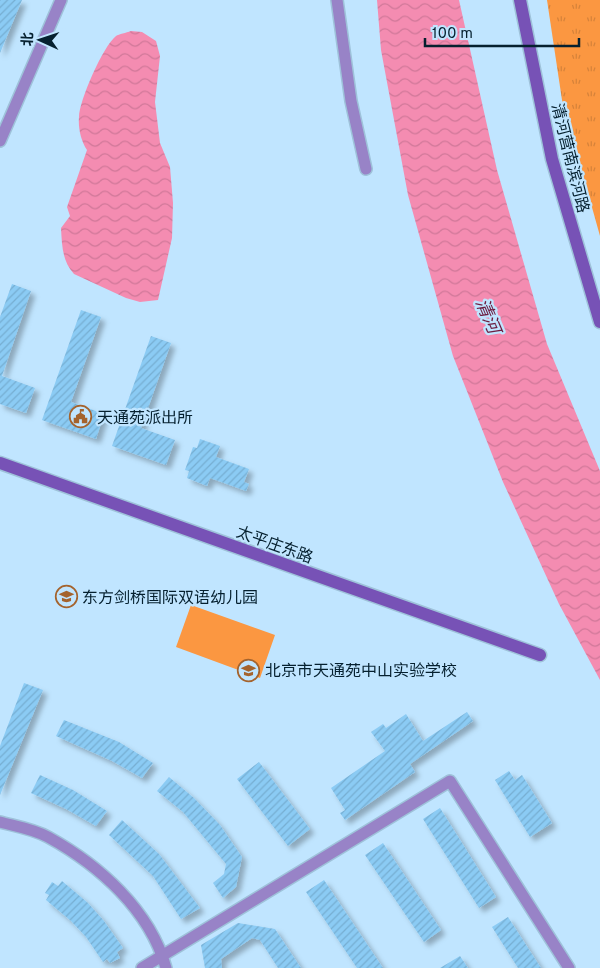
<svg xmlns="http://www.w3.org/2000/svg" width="600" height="968" font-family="Overpass,'Noto Sans SC',sans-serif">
<defs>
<pattern id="park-tufts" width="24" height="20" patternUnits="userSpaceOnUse" patternTransform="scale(1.25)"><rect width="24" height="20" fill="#fb9741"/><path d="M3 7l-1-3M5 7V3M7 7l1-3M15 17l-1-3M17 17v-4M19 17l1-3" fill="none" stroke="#d68239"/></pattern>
<pattern id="water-waves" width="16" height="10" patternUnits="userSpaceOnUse" patternTransform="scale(1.25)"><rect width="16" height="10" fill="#f48cb1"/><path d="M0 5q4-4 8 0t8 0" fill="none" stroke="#d07899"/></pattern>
<pattern id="building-hatch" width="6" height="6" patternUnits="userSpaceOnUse" patternTransform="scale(1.25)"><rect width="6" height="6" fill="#8bcbf4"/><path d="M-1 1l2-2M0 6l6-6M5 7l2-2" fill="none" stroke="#76aed2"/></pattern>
<filter id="shadow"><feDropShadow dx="4.5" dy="4.5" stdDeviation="2.5" flood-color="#0004"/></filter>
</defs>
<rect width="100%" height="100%" fill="#c0e5ff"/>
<!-- green -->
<path fill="#fb9741" d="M191,605L275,635L260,678L176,647Z"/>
<!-- park -->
<path fill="url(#park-tufts)" d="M547,0H600V236L562,100Z"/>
<!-- water -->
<path fill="url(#water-waves)" d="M377,0H459L497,170L547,344L600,471V680L559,604L503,482L453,356L408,195L381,50Z
M131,31L142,32L156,41L160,56L155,102L160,143L170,167L173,203L172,238L158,300L140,302L126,298L74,274C62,261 62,245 61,228L70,216L67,207L87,150C81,141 78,128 79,117C79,101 103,46 116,36C119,34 126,33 131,31Z"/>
<!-- building -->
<path fill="url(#building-hatch)" filter="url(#shadow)" d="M0,0H22L0,53Z
M12,284L31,291L2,376L35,388L26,413L0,404V317Z
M81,310L101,317L71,402L104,414L96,439L42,420Z
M151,336L171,343L141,428L175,440L166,465L112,446Z
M200,439L220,446L216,457L249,469L244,482L249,484L246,491L210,478L207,486L187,478L189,471L185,470L193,447L197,448Z
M24,683L43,690L0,795V746Z
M467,712L473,721L410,764L415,772L345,820L340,813L345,810L331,788L385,751L371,732L383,724L386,728L406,714L423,741Z
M64,720L119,742L153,763L142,778L112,761L56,736Z
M259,762L310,829L288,846L237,779Z
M509,771L515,780L522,775L552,823L530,837L495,780Z
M40,775L73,790L107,811L96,826L66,809L31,793Z
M169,777L194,798L220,825L242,857L236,887L223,898L213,883L224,874L226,864L183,812L157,791Z
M440,808L496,897L479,908L423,819Z
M122,820L159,854L200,908L181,919L153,876L109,835Z
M383,843L441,930L424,942L365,855Z
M324,880L383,968H357L306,892Z
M62,881L88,903L104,921L123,948L117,952L120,958L110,963L107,959L103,962L86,937L71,921L46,900L49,895L45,893L52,882L58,886Z
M508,917L541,968H518L492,927Z
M238,923L275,929L301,968H278L260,940L252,938L221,959L222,968H205L201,945Z
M460,956L468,968H440Z"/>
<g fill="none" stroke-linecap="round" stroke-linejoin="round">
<defs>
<path id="street" d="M337,0L351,101L366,169
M0,141L61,0
M0,822C15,826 34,829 48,837C99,865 150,910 166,968
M142,968L450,781L569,968"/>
<path id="secondary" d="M520,0L552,159L600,322
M0,463L540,655"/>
</defs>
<!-- street casing -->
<use href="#street" stroke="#9ec2da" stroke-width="14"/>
<!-- secondary casing -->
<use href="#secondary" stroke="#9ec2da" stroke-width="15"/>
<!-- street -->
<use href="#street" stroke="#9883c7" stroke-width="11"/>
<!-- secondary -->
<use href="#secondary" stroke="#7752b6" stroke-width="12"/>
</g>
<!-- icons -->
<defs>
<symbol id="civic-ring" viewBox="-11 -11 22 22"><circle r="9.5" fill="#c0e5ff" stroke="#a4632d" stroke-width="1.5"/><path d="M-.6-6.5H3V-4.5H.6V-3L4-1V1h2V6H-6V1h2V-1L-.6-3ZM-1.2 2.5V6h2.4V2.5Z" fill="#a4632d"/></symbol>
<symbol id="school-ring" viewBox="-11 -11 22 22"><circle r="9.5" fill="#c0e5ff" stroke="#a4632d" stroke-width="1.5"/><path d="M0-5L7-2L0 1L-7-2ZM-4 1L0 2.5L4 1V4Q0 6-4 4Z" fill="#a4632d"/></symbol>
</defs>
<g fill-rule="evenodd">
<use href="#civic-ring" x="68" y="404" width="25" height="25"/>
<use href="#school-ring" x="54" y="584" width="25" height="25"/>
<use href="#school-ring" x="236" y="658" width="25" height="25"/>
</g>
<g text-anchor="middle" stroke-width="4.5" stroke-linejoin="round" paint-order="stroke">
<!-- street labels -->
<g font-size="16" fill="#05202f" stroke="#c0e5ff">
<text transform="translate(571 158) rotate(76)" y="6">清河营南滨河路</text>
<text transform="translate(275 544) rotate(20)" y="6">太平庄东路</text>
</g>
<!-- poi labels -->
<g font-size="16" fill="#05202f" stroke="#c0e5ff" text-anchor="start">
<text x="97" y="423">天通苑派出所</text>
<text x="82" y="603">东方剑桥国际双语幼儿园</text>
<text x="265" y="676">北京市天通苑中山实验学校</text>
</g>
<!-- water labels -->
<g font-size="18" font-style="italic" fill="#6d1d40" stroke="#c0e5ff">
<text transform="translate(488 316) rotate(67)" y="6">清河</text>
</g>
</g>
<!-- north arrow -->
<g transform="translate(40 40) rotate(273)" stroke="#c0e5ff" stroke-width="4" paint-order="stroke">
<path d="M0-4L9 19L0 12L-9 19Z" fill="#05202f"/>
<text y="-8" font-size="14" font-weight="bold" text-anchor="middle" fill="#05202f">北</text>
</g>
<!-- scale -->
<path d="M425 38v8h154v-8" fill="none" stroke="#05202f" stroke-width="2.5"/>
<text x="432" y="38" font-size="15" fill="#05202f" stroke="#c0e5ff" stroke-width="4" paint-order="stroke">100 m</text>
</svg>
